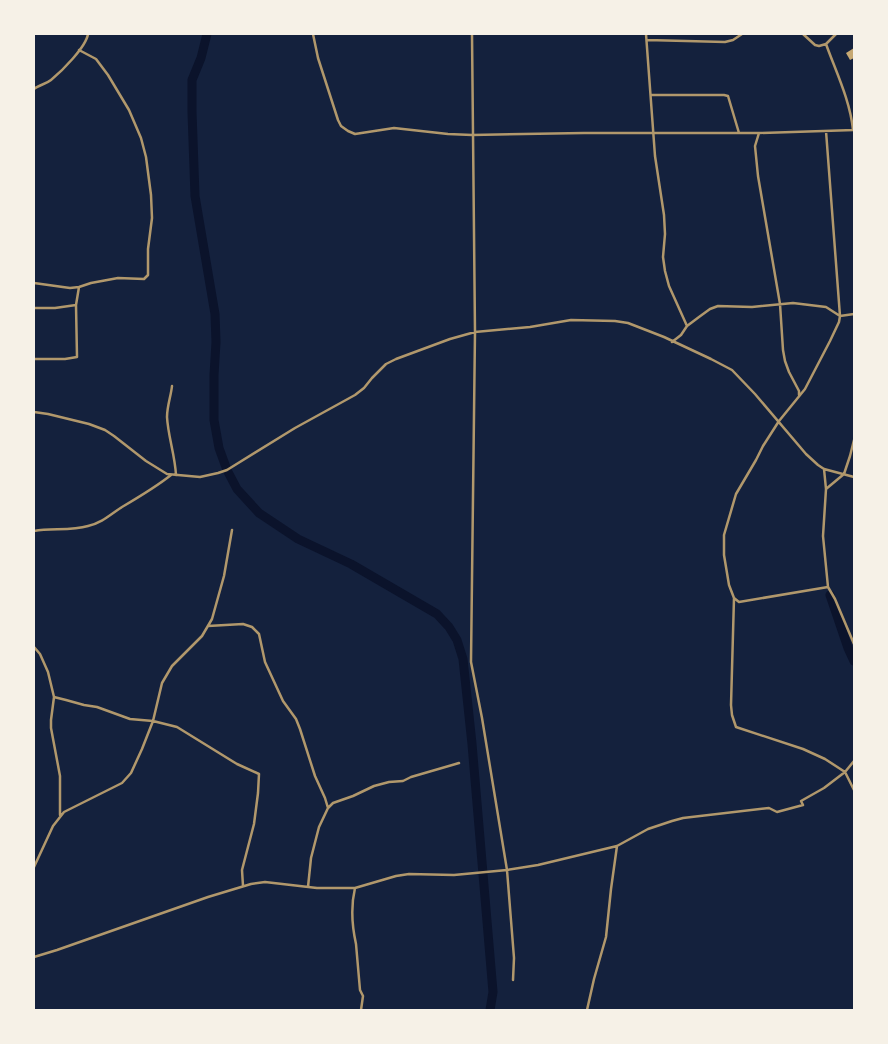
<svg xmlns="http://www.w3.org/2000/svg" width="888" height="1044" font-family="Figtree,sans-serif">
<rect width="100%" height="100%" fill="#14213d"/>
<g fill="none" stroke-linecap="round" stroke-linejoin="round">
<!-- river -->
<path stroke="#0b132b" stroke-width="9" d="M207,34L201,58L192,80V112L195,196L215,314L216,342L214,375V420L219,448L227,470L237,489L259,513L298,539L351,564L437,614L449,627L457,640L463,659L472,744L493,992L490,1010
M830,595L848,648L854,661"/>
</g>
<!-- building -->
<path fill="#c6a872" d="M854,48V58L850,60L846,53Z"/>
<g fill="none" stroke-linecap="round" stroke-linejoin="round">
<!-- minor -->
<path stroke="#b1986c" stroke-width="2.5" d="M313,34L318,58L338,120L341,126L348,131L355,134L394,128L448,134L472,135L584,133H759L854,130
M472,34L475,332L471,662L482,718L507,870L514,958L513,980
M646,34L655,156L664,215L665,234L663,257L665,271L669,286L687,326
M803,34L815,45L819,46L826,44L836,34
M647,40L725,42L733,40L742,34
M826,44C836,72 850,100 853,130
M34,89C39,85 46,84 51,80C62,71 86,47 88,34
M651,95H724L728,96L739,133
M759,133L755,146L758,176L780,304L783,350L785,361L789,372L799,391V395
M34,283L70,288L79,287L91,283L118,278L144,279L148,275V249L152,218L151,195L146,157L141,138L129,110L108,75L96,59L79,50
M34,308H55L76,305
M672,342L681,335L687,326L699,317L710,309L718,306L752,307L793,303L826,307L840,316L826,131
M34,359H65L77,357L76,305L79,287
M172,386C171,396 167,406 167,417C168,436 175,455 176,475
M34,412L48,414L89,424L105,430L114,436L146,461L167,474L200,477L218,473L227,470L295,428L355,395L364,388L372,378L386,364L396,359L450,339L475,332L530,327L571,320L615,321L628,323L664,337L711,359L732,370L755,394L806,454L818,465L824,469L854,477
M824,469L826,489L823,536L828,587L835,599L854,644
M826,489L844,474L850,456L854,440
M34,531C52,528 71,531 88,526C102,523 111,514 122,507C139,497 156,487 171,475
M828,587L739,602L734,598L729,585L724,555V535L736,494L756,460L763,446L779,421L805,389L830,341L839,322L840,316L854,314
M734,598L731,705L732,715L736,727L803,749L825,759L845,772L854,790
M208,626L243,624L252,627L259,634L265,662L283,701L296,719L300,729L315,776L325,798L328,808
M34,647L40,654L48,672L54,697L51,720V728L60,776V815
M54,697L66,700L84,705L97,707L130,719L153,721L177,727L237,764L259,774L258,793L254,824L242,870L243,886
M34,867L53,826L64,812L122,783L131,773L142,749L153,721L162,683L172,666L202,636L212,619L224,576L232,530
M308,887L311,858L319,827L328,808L333,803L353,796L374,786L389,782L403,781L411,777L459,763
M355,888C351,905 352,926 356,944L360,990L363,996L361,1010
M34,957L57,950L208,897L251,884L265,882L317,888H355L396,876L409,874L454,875L507,870L538,865L617,846L648,829L672,821L683,818L769,808L777,812L803,805L801,801L824,788L845,772L854,761
M587,1010L594,979L606,937L611,889L617,846"/>
</g>
<!-- border -->
<rect width="888" height="1044" fill="none" stroke="#f6f1e7" stroke-width="70"/>
</svg>
